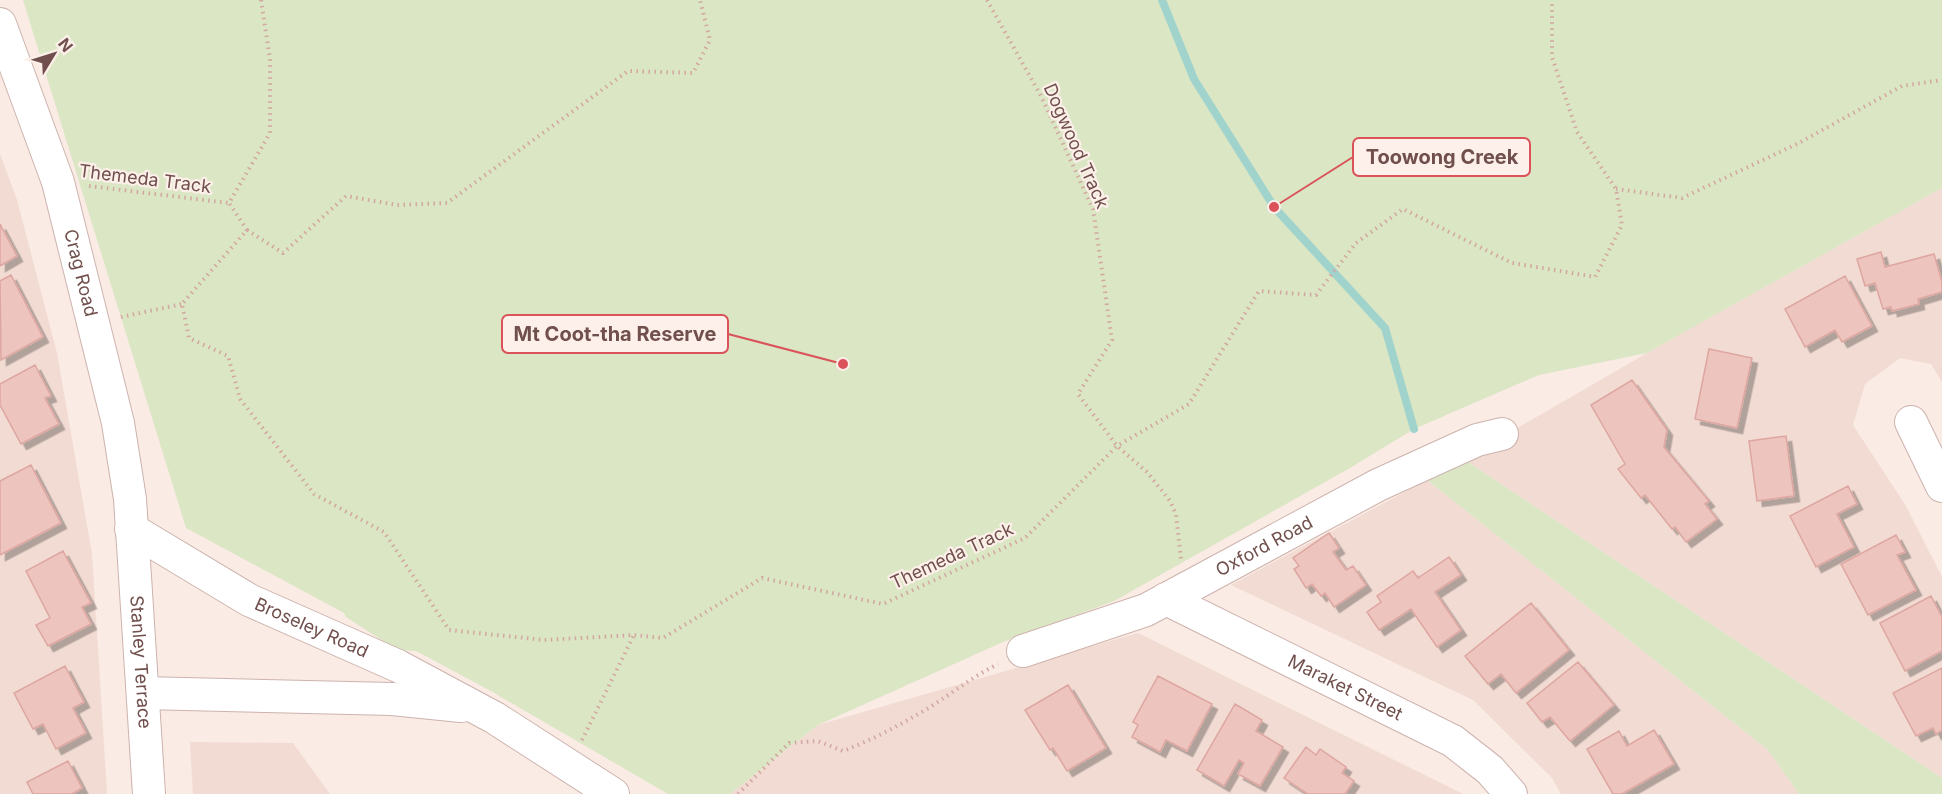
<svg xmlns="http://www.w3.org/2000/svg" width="1942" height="794" font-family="Inter,sans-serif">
<defs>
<filter id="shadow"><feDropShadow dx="5.5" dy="5.5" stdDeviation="0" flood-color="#0004"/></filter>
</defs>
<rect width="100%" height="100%" fill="#faebe4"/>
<!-- residential -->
<path fill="#f1dbd3" d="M0,154L17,200L57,353L92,554L107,794H0Z
M1942,188V382L1931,364L1900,358L1865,384L1853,425L1906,506L1942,577V778L1464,459L1647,353Z
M1427,480L1768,750L1799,794H1561L1552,778L1473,700L1231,585Z
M1138,633L1463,794H730L818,725Z
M190,742L293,743L330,794H193Z"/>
<!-- green -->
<path fill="#dbe6c4" d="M23,0H1942V188L1647,353L1539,375L1414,429L1350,468L1114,601L1003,642L818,725L730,794H668L489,690L416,651L397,650L346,617L344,613L186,528Z
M1464,459L1942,778V794H1799L1768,750L1427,480Z"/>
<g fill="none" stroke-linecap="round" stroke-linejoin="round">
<!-- stream -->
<path stroke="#a1d3cd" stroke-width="8" d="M1162,0L1194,79L1274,207L1385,328L1414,429"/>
</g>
<!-- building -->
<path fill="#edc4be" stroke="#dea6a0" stroke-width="1.5" filter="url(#shadow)" d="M0,224L17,256L0,266Z
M1881,252L1885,267L1934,254L1942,282V292L1918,299L1919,304L1892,311L1891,307L1883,309L1875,283L1865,286L1857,259Z
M11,275L43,337L1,360L0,281Z
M1845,276L1872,326L1842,342L1835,330L1805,347L1785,309Z
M1709,349L1752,358L1737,428L1695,419Z
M35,365L51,396L45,398L59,424L21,444L0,405V384Z
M1632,380L1667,430L1664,447L1709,501L1705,504L1717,519L1686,542L1675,527L1672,529L1645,495L1641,498L1618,469L1625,464L1591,405Z
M1786,436L1794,496L1757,501L1749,441Z
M31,465L61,523L0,555V481Z
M1848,486L1857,504L1837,514L1854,547L1816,567L1790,516Z
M1329,533L1339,548L1333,552L1346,570L1353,566L1366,585L1334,607L1325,593L1321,596L1312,584L1306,588L1294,569L1299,566L1293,558Z
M1896,535L1905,552L1897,555L1916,590L1868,615L1841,564Z
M63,551L91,603L82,607L91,624L48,646L36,625L50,618L26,571Z
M1449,557L1461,575L1435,592L1461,630L1437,647L1411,609L1379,630L1367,612L1381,602L1377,596L1413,571L1418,578Z
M1931,596L1942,617V651L1905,671L1880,623Z
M1531,603L1569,650L1516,693L1501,674L1488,684L1465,656Z
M1578,662L1614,705L1570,741L1550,717L1542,722L1527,703Z
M65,666L84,702L73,708L86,733L56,749L43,724L33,729L14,693Z
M1942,668V730L1936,734L1933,728L1916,736L1893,693Z
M1158,676L1212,704L1187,751L1166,740L1160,752L1132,737L1138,725L1133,722Z
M1068,685L1106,748L1067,771L1053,748L1050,750L1025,710Z
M1235,704L1262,720L1256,731L1283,747L1260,786L1238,774L1244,763L1239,760L1224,786L1197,770Z
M1654,730L1674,764L1622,794H1613L1587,749L1619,731L1627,746Z
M1306,747L1316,755L1320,749L1346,767L1342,773L1354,781L1345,794H1308L1284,778Z
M68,761L82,788L72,794H33L27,782Z"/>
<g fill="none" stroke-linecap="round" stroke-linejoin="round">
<defs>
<g id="minor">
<path id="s1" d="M0,24L58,182L118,423L130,499L149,794"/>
<path d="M1911,422L1942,486"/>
<path id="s2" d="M131,529L249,600L398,666L495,718L613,794"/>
<path id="s3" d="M1166,599L1453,741L1490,770L1511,794"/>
<path id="s4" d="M1023,651L1146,610L1378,485L1477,440L1502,434"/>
<path d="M143,693L392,699L461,706"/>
</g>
</defs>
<!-- minor casing -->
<use href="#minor" stroke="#cdb3ae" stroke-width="34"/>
<!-- path -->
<path stroke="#d2a7a1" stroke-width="4" stroke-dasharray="1.5 4.5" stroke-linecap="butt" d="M261,0L270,59V133L229,203L247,230L182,304L189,338L228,356L240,399L314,494L384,532L449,630L544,640L634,635L663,638L762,578L883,604L1025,538L1117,446L1189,404L1259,291L1316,295L1356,243L1403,209L1512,263L1595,277L1622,225L1616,189L1577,132L1552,57V0
M987,0L1041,96L1093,209L1112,340L1078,394L1117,446L1147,472L1170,501L1176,514L1181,559
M89,186L229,203
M1616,189L1682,198L1797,144L1902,86L1942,80
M247,230L283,253L346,196L397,205L447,203L628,71L693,73L710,40L700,0
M121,317L182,304
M582,740L634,635
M738,794L789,743L818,741L843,751C872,740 900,725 927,709C951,694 972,677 998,664"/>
<!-- minor -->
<use href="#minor" stroke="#fff" stroke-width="32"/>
</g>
<g text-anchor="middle" stroke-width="4.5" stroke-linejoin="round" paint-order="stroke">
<!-- street labels -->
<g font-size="18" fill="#704f4c" stroke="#fdf0ea">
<text transform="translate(1076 146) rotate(66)" y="6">Dogwood Track</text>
<text transform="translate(145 179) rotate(7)" y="6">Themeda Track</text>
<text dy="6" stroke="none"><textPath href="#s1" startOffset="262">Crag Road</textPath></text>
<text dy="6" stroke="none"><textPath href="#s4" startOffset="264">Oxford Road</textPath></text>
<text transform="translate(952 556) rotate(-25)" y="6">Themeda Track</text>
<text dy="6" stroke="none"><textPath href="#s2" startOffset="206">Broseley Road</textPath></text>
<text dy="6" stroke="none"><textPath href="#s1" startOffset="657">Stanley Terrace</textPath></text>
<text dy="6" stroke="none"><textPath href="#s3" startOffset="200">Maraket Street</textPath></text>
</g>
</g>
<!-- callouts -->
<path fill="none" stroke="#da535a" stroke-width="2" d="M1274 207L1353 157M843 364L728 334"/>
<g fill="#da535a" stroke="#fdf0ea" stroke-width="2">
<circle cx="1274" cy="207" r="6"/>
<circle cx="843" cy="364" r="6"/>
</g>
<g fill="#fdf0ea" stroke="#da535a" stroke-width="2">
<rect x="1353" y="138" width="177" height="38" rx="6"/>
<rect x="502" y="315" width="226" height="38" rx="6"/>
</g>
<g font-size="20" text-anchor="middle" font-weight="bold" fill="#704f4c">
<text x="1442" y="164">Toowong Creek</text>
<text x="615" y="341">Mt Coot-tha Reserve</text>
</g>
<!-- north arrow -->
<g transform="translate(54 54) rotate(52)" stroke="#fdf0ea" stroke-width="4.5" paint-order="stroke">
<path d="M0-4.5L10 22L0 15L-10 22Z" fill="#704f4c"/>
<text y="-9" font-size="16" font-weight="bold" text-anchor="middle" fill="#704f4c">N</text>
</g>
</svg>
